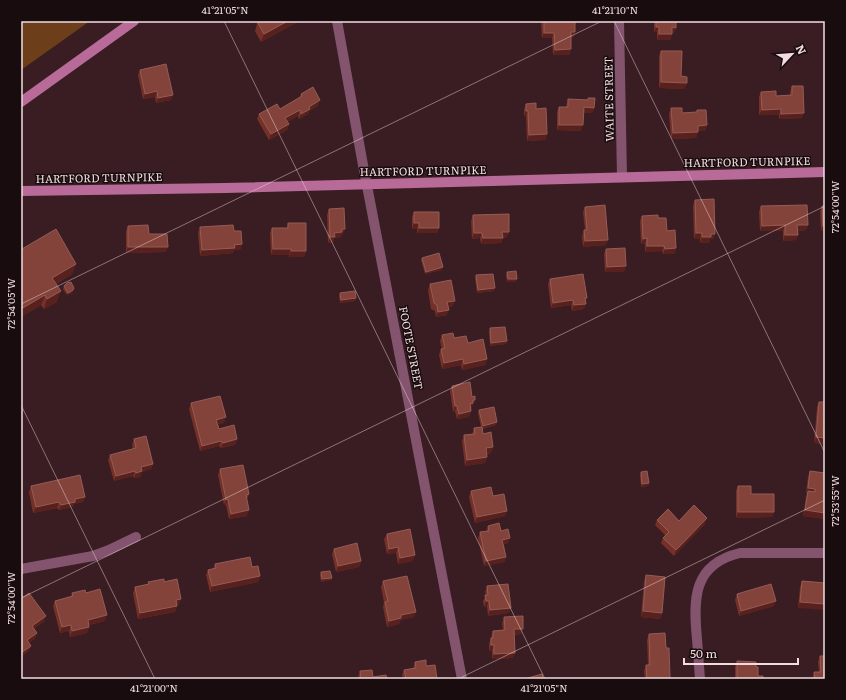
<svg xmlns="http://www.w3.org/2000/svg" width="846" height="700" font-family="Literata,serif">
<rect width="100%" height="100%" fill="#391d23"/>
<!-- green -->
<path fill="#6d3e1a" d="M21,21H90L21,70Z"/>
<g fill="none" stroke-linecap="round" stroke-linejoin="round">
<!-- street -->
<path stroke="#84546f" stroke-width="10" d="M337,21L363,165L462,679
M619,21L622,177
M21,569L93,556L109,550L136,537
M700,679C699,666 698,652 697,639C693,599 693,564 740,553H825"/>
<!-- secondary -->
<path stroke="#b86b98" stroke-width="10" d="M21,102L134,21
M21,191L225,188L825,172"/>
</g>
<!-- wall -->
<path fill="#753127" d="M256,21H297L296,23L261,42L255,31L257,24Z
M541,21H575V32L573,38H571V49L569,55H553L552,38H542Z
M654,21H676L674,33H672L670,40H657V32H654Z
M661,51L681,76L685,89L659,88V56Z
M140,70L171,100L156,103L155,97L143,99L138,75Z
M792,86L802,118L779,119V115H759V97L761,92L776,96L790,95V92Z
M301,94L318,106L309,111L308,114L299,119L298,116L287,122L289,124L287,130L269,140L257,119L259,114L280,109L299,98Z
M588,98L594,108L592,113H583L581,131L557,130V112L559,107H566L568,99L588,100Z
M526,104L536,109L547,134L545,140L527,141L526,116H524V110Z
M671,108L682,113H696L697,110L707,125L705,131H698L696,138L671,139L669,114Z
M695,200L715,234L713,239H710L709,243H700V239H694L693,206Z
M761,206L808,225L806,230L798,231V235L796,240L783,241V231H760L759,212Z
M822,206H825V231H821L820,212Z
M585,207L606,245L583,247L582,236L584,230H585L583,212Z
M329,209L343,234L341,235L340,238H334L333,243H328L327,215Z
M414,212L439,228L437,233H417V229H412V217Z
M473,215L509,232L507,237L503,238L501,243L481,244L480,238L472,239L471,221Z
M642,216L658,218L667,231L676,248L674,254H663L662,251L645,252V244H641L640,221Z
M288,223L306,251L304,257H289V255H271L270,233L272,228H287Z
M128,226L149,234L166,252L126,253V231Z
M200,227L234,231L242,244L240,250H234L233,253L200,256L198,233Z
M21,248L22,249L76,264L72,274L56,284L57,302L44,309L41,305L21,317Z
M606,249L624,272H605L604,254Z
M422,258L442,270L425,274L421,260Z
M507,272L516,282H507L506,275Z
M476,275L494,291L477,293L475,278Z
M550,279L586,301L584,309L572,311L571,305L551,308L548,284Z
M430,284L453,306L448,307L447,315L436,317L435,311L431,309L428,290Z
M64,286L74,288L72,293L67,295L63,289Z
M340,293L356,298L355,301L340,303L339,296Z
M490,328L507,341L506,344L490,346L489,331Z
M442,335L468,343L487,359L485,365L462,370L461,365L442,369L439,355L441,349H442L440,341Z
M452,386L472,397L475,400L471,409V411L469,417L457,419L455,411L453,412L450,391Z
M819,402L825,444L814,443L817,407Z
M191,403L224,423L218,424L219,429L237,439L235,445L221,448L219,446L200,451L189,409Z
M479,410L497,422L496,425L483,429V434L493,447L491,453L487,454V457L485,463L465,466L462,441L464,435L472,434L474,428L481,427L478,413Z
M134,439L153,464L151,469L142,472L140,477L134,478L133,476L114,481L108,460L110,455L133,449L132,445Z
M220,469L249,494L247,499V516L229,519L226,505H224L218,475Z
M810,471L825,473V519L803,516L806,497L807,494L806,493L808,477Z
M641,472L649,483L648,486L641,487L640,475Z
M31,486L85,497L83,502L74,504L73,507L59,510L57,508L33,513L29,492Z
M738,486L774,512L772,517L736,518V491Z
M471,491L493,496L507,511L505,516L475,523L469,497Z
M657,520L679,521L705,524L674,556L661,543L663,538L665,535L655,525Z
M488,526L501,531L508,543L504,544L506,557L504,562L484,566L478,538L480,532L486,531Z
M387,534L413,561L398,564L396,553L387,554L384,539Z
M334,549L361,561L359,567L336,572L332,554Z
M215,564L252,567L260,576L258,582L210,592L206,575L208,570L213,569Z
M321,572L332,578L331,580L321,582L320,575Z
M646,575L662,613L660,619L641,617L644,581Z
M383,581L414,617L401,620L399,624L387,627L383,607L384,602L381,587Z
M802,581L825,583L798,608L800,587Z
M148,582H164L179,605H177L175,612L138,619L133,593L135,587L148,585Z
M487,586L511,608L508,613L488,616L487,606L484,607L483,601L486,595L485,592Z
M72,593H86L105,621L89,625V627L87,633L70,637L69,631L60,633L53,606L55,601L71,596Z
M737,594L774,606L739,616L735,600Z
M504,617L523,629L521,634L514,635L513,658L492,659V651H489V644L493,631L503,630L502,623Z
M649,634L666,648L670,679H645L644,671L646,665H648L647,640Z
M820,656L825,679H812L814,672H819L818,662Z
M737,661L756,667L758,676L763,679H735V667Z
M415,662L426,666L437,679H403L402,675L404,670L413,668Z
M360,671L373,677L387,679H358V677Z"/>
<!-- shaded-wall -->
<path fill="#58211d" d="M288,21H297L296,23L261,42L264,34Z
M656,27H659L657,32H654Z
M672,27L676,28L674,33H670Z
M571,32H575L573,38H569Z
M544,33H554L552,38H542Z
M659,34H672L670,40H657Z
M571,49L569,55H553L555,50Z
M661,82L687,83L685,89L659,88Z
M157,91L155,97L143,99L145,94Z
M173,95L171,100L156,103L158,98Z
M320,100L318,106L309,111L308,114L299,119L301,114L309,107Z
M584,107L594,108L592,113H582Z
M781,109L779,115H759L762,110Z
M300,110L298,116L283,124L285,118Z
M526,111H528L526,116H524Z
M804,113L802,118L779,119L781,114Z
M289,124L287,130L269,140L271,134Z
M559,125H583L581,131L557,130Z
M707,125L705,131H696L698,126Z
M698,132L696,138L671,139L673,133Z
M547,134L545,140L527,141L529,135Z
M414,223H419L417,229H412Z
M785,225L783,231H760L762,226Z
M797,225H808L806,230L795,231Z
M825,225V231H821L823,226Z
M419,228H439L437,233H417Z
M342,229H345L343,234L341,235L340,238H334L333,243H328L330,237L334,233Z
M502,232H509L507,237L503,238L501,243L481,244L483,238Z
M474,233H482L480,238L472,239Z
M696,233H702L700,239H694Z
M711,234H715L713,239H710L709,243H700L702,237Z
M785,235H798L796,240L783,241Z
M647,238L645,244H641L643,239Z
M608,240L606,245L583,247L585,241Z
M242,244L240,250H234L233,253L200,256L202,250L234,245Z
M647,246H664L662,251L645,252Z
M128,247H168L166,252L126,253Z
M676,248L674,254H663L665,249Z
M273,249H291L289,255H271Z
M291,251H306L304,257H289Z
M76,264L72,274L48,288L52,278Z
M626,266L624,272H605L607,267Z
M443,267L442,270L425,274L426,272Z
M508,279H517L516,282H507Z
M495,288L494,291L477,293L478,290Z
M73,290L72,293L67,295L68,293Z
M61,291L57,302L44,309L47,299Z
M45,295L41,305L21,317V309Z
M356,298L355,301L340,303L341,300Z
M573,300L571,305L551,308L553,303Z
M455,301L453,306L445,308L447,302Z
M586,304L584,309L572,311L574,305Z
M449,310L447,315L436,317L438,312Z
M507,341L506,344L490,346L491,343Z
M463,359L461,365L442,369L444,363Z
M487,359L485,365L462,370L464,364Z
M473,400H475L471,409L468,410L470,404Z
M455,406H457L455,411L453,412Z
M471,411L469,417L457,419L459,414Z
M226,417L224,423L214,425L216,420Z
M497,422L496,425L482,429L483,426Z
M816,437L825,438V444L814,443Z
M237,439L235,445L221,448L223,443Z
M221,441L219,446L200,451L202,446Z
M493,447L491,453L484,454L486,448Z
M487,457L485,463L465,466L467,460Z
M153,464L151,469L142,472L140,477L134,478L136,473L141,467Z
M135,471L133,476L114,481L116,476Z
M649,483L648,486L641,487L642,484Z
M808,488L815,489L813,494L808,491L807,494L806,493Z
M85,497L83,502L74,504L73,507L59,510L61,505L75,499Z
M228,499L226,505H224L226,500Z
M59,502L57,508L33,513L36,507Z
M249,510L247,516L229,519L231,514Z
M805,510L825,513V519L803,516Z
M507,511L505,516L475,523L477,517Z
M738,512H774L772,517L736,518Z
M707,518L705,524L674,556L676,550Z
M510,538L508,543L500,545L502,540Z
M398,547L396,553L387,554L389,549Z
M415,555L413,561L398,564L400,558Z
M506,557L504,562L484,566L486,561Z
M361,561L359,567L336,572L338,566Z
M260,576L258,582L210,592L212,586Z
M332,578L331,580L321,582L322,579Z
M181,599L179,605L174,606L176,600Z
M486,601H489L487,606L484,607Z
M776,601L774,606L739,616L741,611Z
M800,602L825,604V610L798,608Z
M177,606L175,612L138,619L140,613Z
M511,608L508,613L488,616L490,610Z
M643,611L662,613L660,619L641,617Z
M416,612L414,617L401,620L399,624L387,627L389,621L401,615Z
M107,615L105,621L86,626L88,620Z
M46,616L44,622L30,632L32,626Z
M71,625L69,631L60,633L62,627Z
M89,627L87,633L70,637L72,631Z
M514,629H523L521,634L512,635Z
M37,633L35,639L25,646L27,640Z
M491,645H494L492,651H489Z
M31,646L29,651L21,657V653Z
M515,653L513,658L492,659L494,654Z"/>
<!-- building -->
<path fill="#83433b" stroke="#945c55" d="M261,21H288L264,34L258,23Z
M544,21H575V32H571V49L555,50L554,33H544Z
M656,21H676V28L672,27V34H659V27H656Z
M661,51H682L681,76L687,77V83L661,82Z
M166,64L173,95L158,98L157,91L145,94L140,70Z
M792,86H803L804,113L781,114V109L762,110L761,92L776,91V96L792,95Z
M313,87L320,100L309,107L310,109L301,114L300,110L285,118L289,124L271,134L259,114L277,104L280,109L302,96L301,94Z
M588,98H595L594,108L584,107L583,125H559V107H568V99L588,100Z
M536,103V109L546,108L547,134L529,135L528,111H526V104Z
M671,108H682V113L697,112V110H706L707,125L698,126V132L673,133Z
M714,199L715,234H711V237H702V233H696L695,200Z
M605,205L608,240L585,241L584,230H587L585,207Z
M807,205L808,225H797L798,235H785V225L762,226L761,206Z
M822,206H825V225L823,226Z
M344,208L345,229H342V232L334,233L335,237H330L329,209Z
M414,212H439V228H419V223H414Z
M509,214V232H502L503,238H483L482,233H474L473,215Z
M658,215V218H666L667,231L675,230L676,248L665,249L664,246H647V238L643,239L642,216Z
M288,223H306V251H291V249H273L272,228H288Z
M148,225L149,234H167L168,247H128V226Z
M233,225L234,231H241L242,244L234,245L235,248L202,250L200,227Z
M56,229L76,264L52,278L61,291L47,299L45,295L21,309V248L22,249Z
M625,248L626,266L607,267L606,249Z
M439,253L443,267L426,272L422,258Z
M516,271L517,279H508L507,272Z
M493,274L495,288L478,290L476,275Z
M583,274L587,298H585L586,304L574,305L573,300L553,303L550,279Z
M451,280L455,301L447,302L449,310L438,312L437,305L434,303L430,284Z
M71,282L74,288L73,290L68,293L64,286L67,283Z
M355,291L356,298L341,300L340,293Z
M505,327L507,341L491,343L490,328Z
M453,333L454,338L466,336L468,343L483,339L487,359L464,364L463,359L444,363L441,349L445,348L442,335Z
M470,382L472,397L475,396V400H473V403L470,404L471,411L459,414L457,406H455L452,386Z
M220,396L226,417L216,420L219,429L234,425L237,439L223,443L221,441L202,446L191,403Z
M819,402H825V438L816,437Z
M494,407L497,422L483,426L479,410Z
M482,427L483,434L491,432L493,447L486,448L487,457L467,460L464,435L475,434L474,428Z
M146,436L153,464L141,467L142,471L136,473L135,471L116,476L110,455L136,448L134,439Z
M243,465L249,494L246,495L249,510L231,514L228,499L226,500L220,469Z
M647,471L649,483L642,484L641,472Z
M810,471L825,473V513L805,510L808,491L815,492V489L808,488Z
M80,475L85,497L75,499V502L61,505L59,502L36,507L31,486Z
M738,486H751V494H774V512H738Z
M491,487L493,496L504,494L507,511L477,517L471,491Z
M694,505L707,518L676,550L663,538L669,532L657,520L668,509L679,521Z
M499,523L501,531L508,529L510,538L502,540L506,557L486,561L480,532L489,531L488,526Z
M410,529L415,555L400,558L398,547L389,549L387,534Z
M357,543L361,561L338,566L334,549Z
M250,557L252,567L258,566L260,576L212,586L208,570L216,568L215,564Z
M330,571L332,578L322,579L321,572Z
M646,575L665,577L662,613L643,611Z
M407,576L416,612L401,615V618L389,621L385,602L388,601L383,581Z
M164,579V582L177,579L181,599L176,600L177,606L140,613L135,587L149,584L148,582Z
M802,581L825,583V604L800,602Z
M508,584L511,608L490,610L489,601H486L485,595H488L487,586Z
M771,584L776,601L741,611L737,594Z
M100,589L107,615L88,620L89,627L72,631L71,625L62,627L55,601L73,596L72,593L85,590L86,593Z
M29,593L46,616L32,626L37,633L27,640L31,646L21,653V599Z
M523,616V629H514L515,653L494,654V645H491V638H493V631L505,630L504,617Z
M665,633L666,648H669L670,678L666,679H647L646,665H650L649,634Z
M820,656H825V679H815L814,672H821Z
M426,660V666L435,665L437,679H406L404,670L416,668L415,662Z
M737,661L756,662V667H758V676H763V679H737Z
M372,670L373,677L386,675L387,679H361L360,671Z
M542,674L543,679H528V678Z"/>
<!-- ticks -->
<path fill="none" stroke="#f1dde0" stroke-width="1" stroke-opacity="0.45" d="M224,21L545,679M614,21L825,453M21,304L602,21M21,405L155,679M21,598L825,206M458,679L825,500"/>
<g text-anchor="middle" stroke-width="3" stroke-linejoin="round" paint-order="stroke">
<!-- street labels -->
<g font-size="11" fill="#f1dde0" stroke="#180c0e">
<text transform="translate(609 99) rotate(-91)" y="4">WAITE STREET</text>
<text transform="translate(747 162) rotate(-1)" y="4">HARTFORD TURNPIKE</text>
<text transform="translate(423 171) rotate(-1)" y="4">HARTFORD TURNPIKE</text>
<text transform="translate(99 178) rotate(-1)" y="4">HARTFORD TURNPIKE</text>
<text transform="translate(411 348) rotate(79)" y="4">FOOTE STREET</text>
</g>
</g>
<!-- border -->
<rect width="846" height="700" fill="none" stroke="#180c0e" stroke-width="44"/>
<!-- north arrow -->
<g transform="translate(792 54) rotate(64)" stroke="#180c0e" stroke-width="3" paint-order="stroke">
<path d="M0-3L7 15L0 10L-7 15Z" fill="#f1dde0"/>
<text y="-6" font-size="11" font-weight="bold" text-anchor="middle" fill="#f1dde0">N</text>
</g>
<!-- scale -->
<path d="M684 658v6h114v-6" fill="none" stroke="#f1dde0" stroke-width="2"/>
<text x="690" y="658" font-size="12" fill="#f1dde0" stroke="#180c0e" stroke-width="3" paint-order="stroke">50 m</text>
<rect x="22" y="22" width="802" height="656" fill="none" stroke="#f1dde0" stroke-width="1.5"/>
<g font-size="10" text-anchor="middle" fill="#f1dde0">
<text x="225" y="14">41°21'05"N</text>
<text x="615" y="14">41°21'10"N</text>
<text transform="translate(835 207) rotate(-90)" y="4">72°54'00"W</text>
<text transform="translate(11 304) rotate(-90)" y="4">72°54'05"W</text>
<text transform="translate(835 501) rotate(-90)" y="4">72°53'55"W</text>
<text transform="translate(11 598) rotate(-90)" y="4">72°54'00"W</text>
<text x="154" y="692">41°21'00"N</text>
<text x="544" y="692">41°21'05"N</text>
</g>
</svg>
